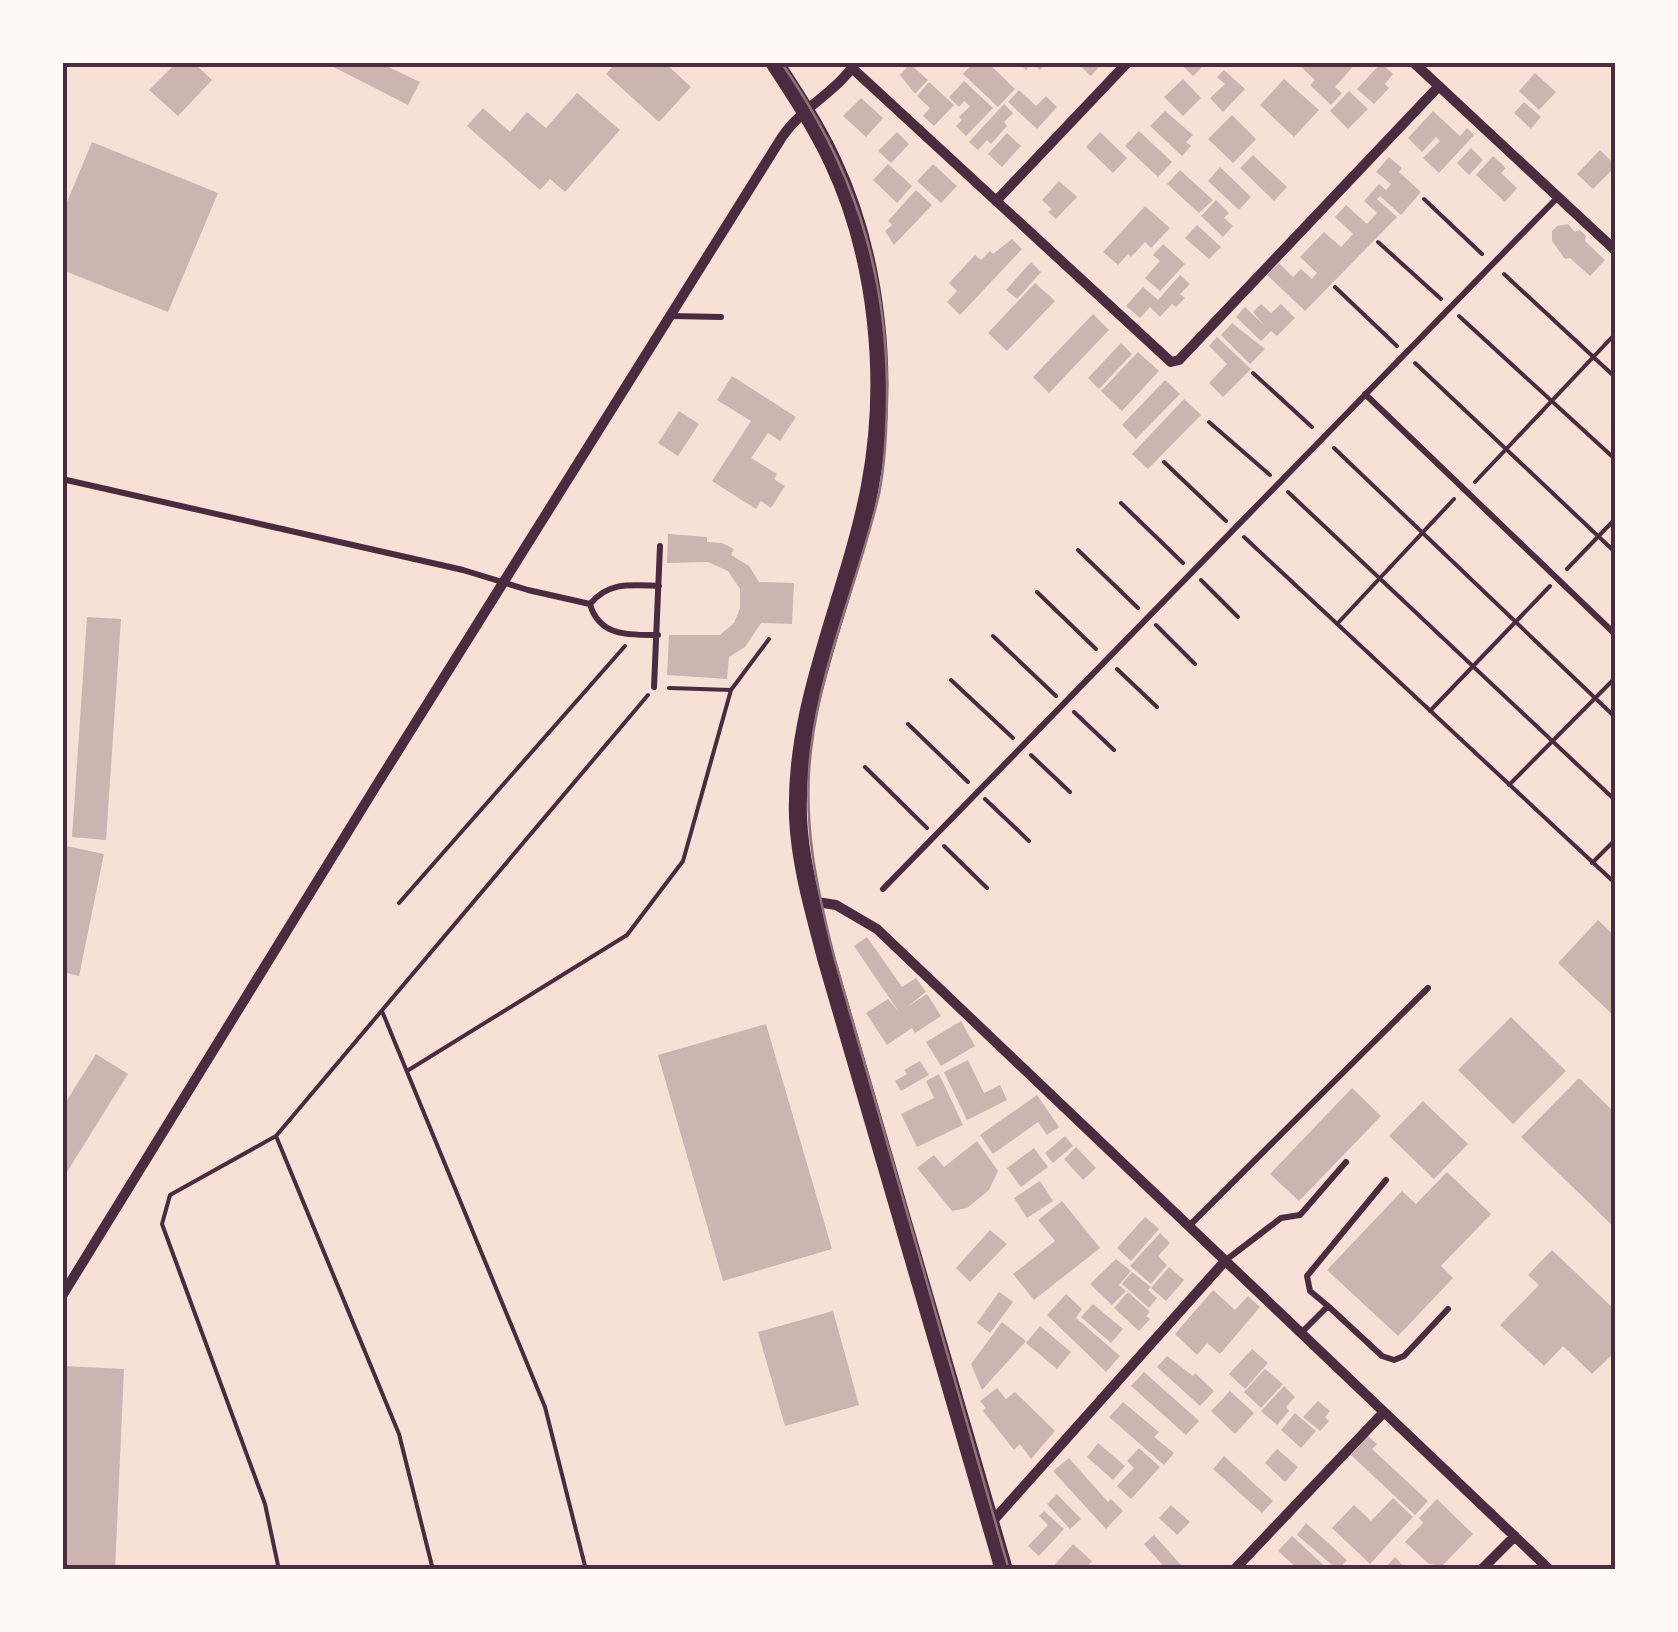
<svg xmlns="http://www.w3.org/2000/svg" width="1678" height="1632" font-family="'DejaVu Sans',sans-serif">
<rect width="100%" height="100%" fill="#f7e1d7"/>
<!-- building -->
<path fill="#ccb4b1" d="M177,62H193L212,80L178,116L149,90Z
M324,62H378L420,82L408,105Z
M617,62H664L691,87L659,122L606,74Z
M974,62H987L1015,89L998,107L963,74Z
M1018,62H1047L1040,70L1032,63L1026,70Z
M1076,62H1103L1091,76Z
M1179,62H1202L1204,65L1193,76Z
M1296,62H1357L1335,87L1342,93L1331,105L1310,85L1315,80Z
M1381,63L1393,74L1385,84L1389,88L1374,104L1357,89Z
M910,64L928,80L915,94L900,75Z
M1224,70L1245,89L1223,112L1210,98L1225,84L1217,77Z
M1535,73L1556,92L1539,110L1519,91Z
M1183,79L1201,98L1183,116L1164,97Z
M1284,79L1319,110L1294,137L1260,105Z
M964,81L993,108L966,136L956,126L962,120L959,117L970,106L964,101L959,107L949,97Z
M929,82L954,105L934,126L923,116L930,108L917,96Z
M1019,90L1036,106L1046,96L1057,107L1037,129L1008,102Z
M1349,91L1368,109L1348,129L1330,111Z
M577,93L620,130L565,192L550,179L540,190L467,126L483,108L510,132L527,112L546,128Z
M861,98L883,118L866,137L843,116Z
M1524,102L1541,117L1531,129L1514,113Z
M1004,104L1013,113L1004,122L1007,126L991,144L987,140L978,150L969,142Z
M1165,111L1193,135L1186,142L1191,146L1182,156L1150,126Z
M1433,111L1460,136L1467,128L1474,135L1439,173L1423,158L1440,141L1436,137L1422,152L1408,138Z
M1232,115L1256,139L1233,163L1208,139Z
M1139,131L1172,162L1158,177L1125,146Z
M897,132L909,144L891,163L878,151Z
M1100,132L1127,158L1113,173L1086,147Z
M1007,133L1021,146L1002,167L988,154Z
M92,142L218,193L168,312L62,270V214Z
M1471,148L1483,160L1469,175L1457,163Z
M1600,150L1616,166L1593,189L1577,174Z
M1253,155L1287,187L1274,201L1240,168Z
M1493,156L1506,168L1501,173L1517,188L1505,202L1476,175Z
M1389,157L1402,168L1399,172L1421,192L1401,215L1380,196L1377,199L1397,217L1305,311L1267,275L1279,263L1293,277L1301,269L1312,279L1317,273L1300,257L1324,232L1341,247L1353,234L1335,217L1346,205L1367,224L1377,213L1364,201L1379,184L1386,190L1391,184L1376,172Z
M888,164L912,186L897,203L873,180Z
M933,164L957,186L941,203L917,181Z
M1220,167L1251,197L1239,210L1208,181Z
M1180,170L1213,200L1199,213L1167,184Z
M1059,181L1077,197L1056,219L1048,212L1052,209L1042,200Z
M916,190L932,205L894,245L885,231L892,225L888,221Z
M1216,200L1229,213L1224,218L1233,226L1223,237L1201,216Z
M1145,206L1170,228L1151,248L1145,242L1131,257L1128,254L1118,265L1103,252Z
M1568,224L1575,232L1580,230L1586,236L1585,241L1605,260L1590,276L1570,258L1565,259L1552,241V231L1557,226Z
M1197,225L1221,247L1209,259L1185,238Z
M1012,239L1022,249L960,315L947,302L957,291L949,283L975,255L981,260L990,251L993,254Z
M1163,244L1185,264L1160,291L1145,278L1160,261L1153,255Z
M1031,262L1041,272L1017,299L1006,290Z
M1180,275L1190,284L1180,294L1185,298L1176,307L1172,304L1160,317L1150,307L1140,318L1126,306L1143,287L1158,300Z
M1035,283L1055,301L1007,351L988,333Z
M1261,304L1271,313L1281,304L1295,318L1277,336L1271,331L1261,341L1236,317L1245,307L1264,325L1253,312Z
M1093,314L1109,330L1049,393L1033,377Z
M1232,323L1265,349L1250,364L1221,335Z
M1217,337L1251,369L1223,397L1209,383L1227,364L1209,346Z
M1121,343L1132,354L1099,389L1088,378Z
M1138,352L1159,371L1122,411L1101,391Z
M732,376L796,417L780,441L768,433L751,458L777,474L774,479L785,486L771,508L761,501L756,509L712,481L751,421L717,400Z
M1165,380L1180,394L1136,439L1122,425Z
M1184,399L1201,415L1148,469L1132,454Z
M679,411L699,424L678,456L658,443Z
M668,534L707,537V542L722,543L734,549L731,555L749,566L759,582L794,583L792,624L761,623L745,647L729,657L727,679L667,675L669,635H720L734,623L740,608V589L728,571L708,562L667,563Z
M87,617L121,619L106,840L72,837Z
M66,846L104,854L79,976L62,972V865Z
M1598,920L1616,937V1018L1558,963Z
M867,937L902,987L916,978L926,992L907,1007L927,994L941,1016L915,1033L912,1028L887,1045L866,1013L888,999L899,1012L854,946Z
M1511,1017L1566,1071L1513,1124L1458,1070Z
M961,1021L975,1046L941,1066L926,1042Z
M766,1024L832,1249L723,1281L658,1055Z
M96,1054L128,1074L62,1180V1108Z
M968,1060L984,1093L1000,1085L1007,1100L967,1120L944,1072Z
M920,1061L929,1075L901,1091L895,1081L907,1074L904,1070Z
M939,1074L963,1125L917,1147L901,1114L934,1098L926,1081Z
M1579,1078L1616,1114V1229L1521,1137Z
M1352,1088L1381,1116L1299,1201L1270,1174Z
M1037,1095L1059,1127L1047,1135L1038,1122L993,1154L980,1135Z
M1423,1101L1468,1144L1434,1179L1389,1136Z
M1065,1136L1073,1146L1053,1163L1045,1153Z
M977,1141L998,1171L989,1190L967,1208L952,1211L917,1168L934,1155L944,1167Z
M1076,1147L1096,1168L1083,1180L1064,1159Z
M1034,1148L1048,1167L1021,1187L1007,1168Z
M1447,1172L1491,1214L1441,1266L1453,1278L1398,1336L1327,1270L1402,1191L1416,1204Z
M1040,1181L1053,1201L1027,1218L1014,1198Z
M1062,1201L1100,1248L1034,1300L1013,1274L1055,1241L1038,1220Z
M1145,1217L1159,1229L1131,1261L1117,1248Z
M990,1230L1007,1244L970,1282L956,1268Z
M1160,1233L1170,1243L1158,1256L1167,1265L1151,1284L1130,1266Z
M1552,1250L1616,1311V1351L1592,1374L1563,1346L1544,1366L1500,1325L1539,1285L1528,1275Z
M1116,1259L1131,1271L1119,1285L1126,1291L1112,1305L1090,1284Z
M1169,1267L1184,1280L1166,1301L1151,1288Z
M1132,1272L1151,1287L1148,1290L1157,1298L1149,1308L1122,1284Z
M1213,1290L1235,1310L1248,1296L1260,1307L1220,1354L1207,1343L1197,1355L1175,1334Z
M999,1292L1013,1302L990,1333L977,1323Z
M1128,1292L1150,1312L1146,1316L1150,1319L1139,1331L1114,1308Z
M1066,1294L1082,1309L1076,1318L1120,1356L1106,1372L1047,1315Z
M1093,1304L1123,1329L1111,1343L1081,1317Z
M833,1311L859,1405L785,1426L758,1332Z
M1002,1322L1026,1341L982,1390L971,1364Z
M1040,1326L1071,1352L1057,1369L1026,1343Z
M1252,1349L1268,1363L1245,1389L1229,1374Z
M1167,1356L1193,1376L1195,1373L1214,1391L1200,1406L1157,1367Z
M63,1366L124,1369L115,1570H62Z
M1265,1369L1283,1384L1261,1408L1244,1392Z
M1144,1372L1199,1421L1186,1435L1131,1386Z
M1284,1386L1295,1397L1286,1407L1289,1411L1277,1425L1261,1411Z
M997,1388L1006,1399L1015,1392L1055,1431L1031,1459L1020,1444L1014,1450L983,1411L986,1408L980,1401Z
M1230,1391L1254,1413L1235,1434L1211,1411Z
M1318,1401L1330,1411L1325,1417L1329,1421L1320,1431L1303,1417Z
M1123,1402L1159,1432L1154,1437L1174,1453L1164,1465L1109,1417Z
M1295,1413L1316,1431L1301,1448L1281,1430Z
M1368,1436L1377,1444L1372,1449L1428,1501L1415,1515L1351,1455Z
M1098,1443L1125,1466L1113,1480L1087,1457Z
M1139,1448L1160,1467L1131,1499L1117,1486L1134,1468L1127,1461Z
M1277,1449L1298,1467L1285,1482L1265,1463Z
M1224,1456L1273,1501L1262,1513L1213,1469Z
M1069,1458L1108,1502L1111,1499L1123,1511L1106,1529L1053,1471Z
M1057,1494L1081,1519L1070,1529L1047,1504Z
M1393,1498L1413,1517L1370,1564L1332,1528L1354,1505L1371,1521Z
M1437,1499L1473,1534L1442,1566L1429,1564L1405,1542L1423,1523L1419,1518Z
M1171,1505L1190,1522L1177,1535L1159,1518Z
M1044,1511L1064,1529L1039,1556L1028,1546L1048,1525L1039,1516Z
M1306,1523L1347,1560L1338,1570L1297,1535Z
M1154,1535L1182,1566L1179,1570H1167L1144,1544Z
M1292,1536L1329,1570H1299L1278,1551Z
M1073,1544L1092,1561L1084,1570H1050Z
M1395,1557L1407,1570H1383Z"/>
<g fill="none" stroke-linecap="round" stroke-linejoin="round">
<!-- path -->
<path stroke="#4a2c40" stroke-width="4" d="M1424,199L1482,254
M1378,242L1441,299
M1504,274L1616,378
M1335,287L1397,346
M1459,316L1616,460
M1415,363L1616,553
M1253,373L1312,427
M1209,422L1270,475
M1334,448L1616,718
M1164,462L1226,521
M1475,482L1616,333
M1288,492L1616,801
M1121,503L1183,563
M1244,537L1616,884
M1078,550L1138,608
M1567,569L1616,518
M1201,580L1238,617
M1037,592L1096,649
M1337,624L1454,499
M1156,625L1195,664
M993,636L1056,696
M1117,669L1157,707
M951,680L1013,738
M669,688L731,690L769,639
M1430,711L1550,586
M1074,712L1114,750
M908,724L968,782
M1031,755L1070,792
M865,767L927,828
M1509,785L1616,677
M985,799L1029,841
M944,846L987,888
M1592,863L1616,839
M399,903L625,646
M382,1011L545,1407L586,1570
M407,1071L627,935L683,861L731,690
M276,1136L399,1434L433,1570
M279,1570L265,1504L162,1224L170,1195L276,1136L648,695"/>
<!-- service -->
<path stroke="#4a2c40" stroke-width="6" d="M672,316L721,317
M1365,394L1616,635
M62,479L463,570L528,590L590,604C609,581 632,585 659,586
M590,604C599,637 630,635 658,635
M654,687L660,546
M883,889L1558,197
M1189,1226L1428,988
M1226,1260L1281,1218L1300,1215L1346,1162
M1328,1306L1382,1356L1394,1360L1404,1356L1448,1309
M1301,1333L1328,1306L1310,1291L1307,1276L1386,1180"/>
<!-- minor -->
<path stroke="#4a2c40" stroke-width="10" d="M1413,62L1616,251
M852,68L1171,362L1179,360L1439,86
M996,201L1128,62
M811,901L836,905L877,929L1550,1570
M62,1296L376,786L782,137C802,107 836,93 856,62
M991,1523L1225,1261
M1234,1570L1383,1413
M1481,1570L1515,1536"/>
<!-- secondary -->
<path stroke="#4a2c40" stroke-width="18" d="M774,62C795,94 816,126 832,160C878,257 890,381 870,486C849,597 794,702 798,817C800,865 814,911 826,958L1004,1570"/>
<!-- tram -->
<path stroke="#8f747c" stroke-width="2.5" d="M781,62C851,163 886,265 887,388C887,424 886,459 879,494C859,580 821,662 811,750C802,823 817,890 835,960L1009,1570"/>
</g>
<!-- border -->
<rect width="1678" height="1632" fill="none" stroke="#fffaf5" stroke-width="130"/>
<rect x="65" y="65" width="1548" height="1502" fill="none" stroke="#4a2c40" stroke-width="4"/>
</svg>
